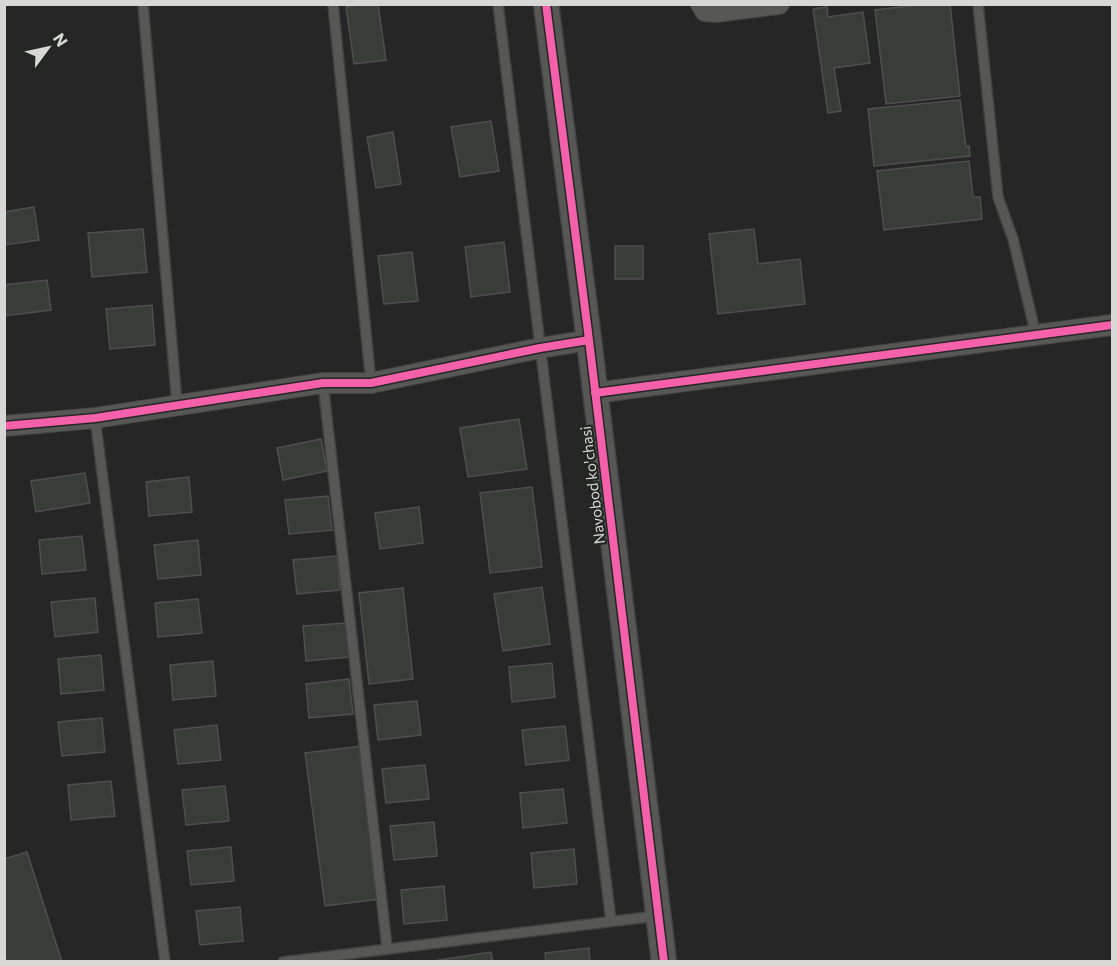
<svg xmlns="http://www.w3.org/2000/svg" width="1117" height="966" font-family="Commissioner,sans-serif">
<rect width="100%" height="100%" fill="#252625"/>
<!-- building -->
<path fill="#383d37" stroke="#4e4f4e" stroke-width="1.5" d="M365,4H378L386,60L354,64L346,7Z
M925,4H950L960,96L886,104L875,10Z
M827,7L828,17L863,12L870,63L834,68L841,111L828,113L813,9Z
M960,100L966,147L969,146L970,156L874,166L868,109Z
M491,121L499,171L460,177L451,127Z
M393,132L401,184L376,188L367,137Z
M969,161L973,197H980L982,219L884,230L877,171Z
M34,207L39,240L4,245V212Z
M143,229L147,272L92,277L88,233Z
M754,229L758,264L800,259L805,304L718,314L709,234Z
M504,242L510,292L471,297L465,247Z
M615,246H643V279H615Z
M412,252L418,301L384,304L378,256Z
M47,280L51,310L4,316V285Z
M152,305L155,345L110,349L106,309Z
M519,419L527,469L468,477L460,428Z
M321,439L327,471L283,480L277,448Z
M85,473L90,503L36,512L31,481Z
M189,477L192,512L149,516L146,482Z
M532,487L542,567L490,573L480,493Z
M328,496L332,530L289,534L285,500Z
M419,507L423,543L380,549L375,513Z
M82,536L86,570L42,574L39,540Z
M198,540L201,575L158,579L154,545Z
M337,556L340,590L297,594L293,560Z
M542,587L550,644L503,651L494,594Z
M403,588L413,679L369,684L359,593Z
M95,598L98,632L55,637L51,602Z
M198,599L202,633L158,637L155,603Z
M346,623L349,657L306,661L303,626Z
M101,655L104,690L61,694L58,659Z
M213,661L216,696L173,700L170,665Z
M552,663L555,697L512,702L509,667Z
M349,679L353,714L309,718L306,684Z
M417,701L421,735L378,740L374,705Z
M102,718L105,752L62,756L58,722Z
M217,725L221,760L178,764L174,730Z
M565,726L569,760L526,765L522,730Z
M361,746L380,899L325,906L305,753Z
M425,765L429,799L386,803L382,769Z
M111,781L115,816L71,820L68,785Z
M225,786L229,821L186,825L182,790Z
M563,789L567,823L523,828L520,793Z
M434,822L437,856L394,860L390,826Z
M231,847L234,881L191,885L187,851Z
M574,849L577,884L534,888L531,853Z
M27,852L62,962H7L4,954V859Z
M444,886L447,920L404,924L401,890Z
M240,907L243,941L200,945L196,911Z
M589,948L590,962H546L545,953Z
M491,952L493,962H434V961Z"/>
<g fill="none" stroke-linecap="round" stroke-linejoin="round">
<defs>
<path id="service" d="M143,4L177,404
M333,4L371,383
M498,4L611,921
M978,4L998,197L1013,239L1036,335
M323,383L387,947
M95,418L165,962
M283,962L656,916"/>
<path id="minor" d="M701,4L705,11L716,12L779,4
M595,393L1112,325
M4,426L95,418L323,383H371L540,348L589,340"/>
<path id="tertiary" d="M546,4L589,340L664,962"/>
</defs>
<!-- service casing -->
<use href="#service" stroke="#424342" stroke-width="12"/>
<!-- minor casing -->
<use href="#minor" stroke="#424342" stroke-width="22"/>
<!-- tertiary casing -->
<use href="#tertiary" stroke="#424342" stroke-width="27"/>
<!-- service -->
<use href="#service" stroke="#575856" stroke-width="9"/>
<!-- minor -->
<use href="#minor" stroke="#575856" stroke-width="20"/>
<!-- tertiary -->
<use href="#tertiary" stroke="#575856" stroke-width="24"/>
<defs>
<path id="cycleway" d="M546,4L589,340L664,962
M595,393L1112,325
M4,426L95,418L323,383H371L540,348L589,340"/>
</defs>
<!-- cycleway casing -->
<use href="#cycleway" stroke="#242724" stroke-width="11"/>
<!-- cycleway -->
<use href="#cycleway" stroke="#f560ab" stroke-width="8"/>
</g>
<g text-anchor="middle" stroke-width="4.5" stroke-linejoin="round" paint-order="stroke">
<!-- street labels -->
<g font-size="15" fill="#d7d8d6" stroke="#242724">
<text transform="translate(593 485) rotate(-97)" y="5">Navobod ko'chasi</text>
</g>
</g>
<!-- border -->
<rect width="1117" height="966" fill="none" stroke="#d7d8d6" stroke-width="12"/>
<!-- north arrow -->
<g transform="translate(48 48) rotate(57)" stroke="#242724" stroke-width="4.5" paint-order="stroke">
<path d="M0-4.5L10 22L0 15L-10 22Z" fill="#d7d8d6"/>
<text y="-9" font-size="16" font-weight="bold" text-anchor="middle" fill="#d7d8d6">N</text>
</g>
</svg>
